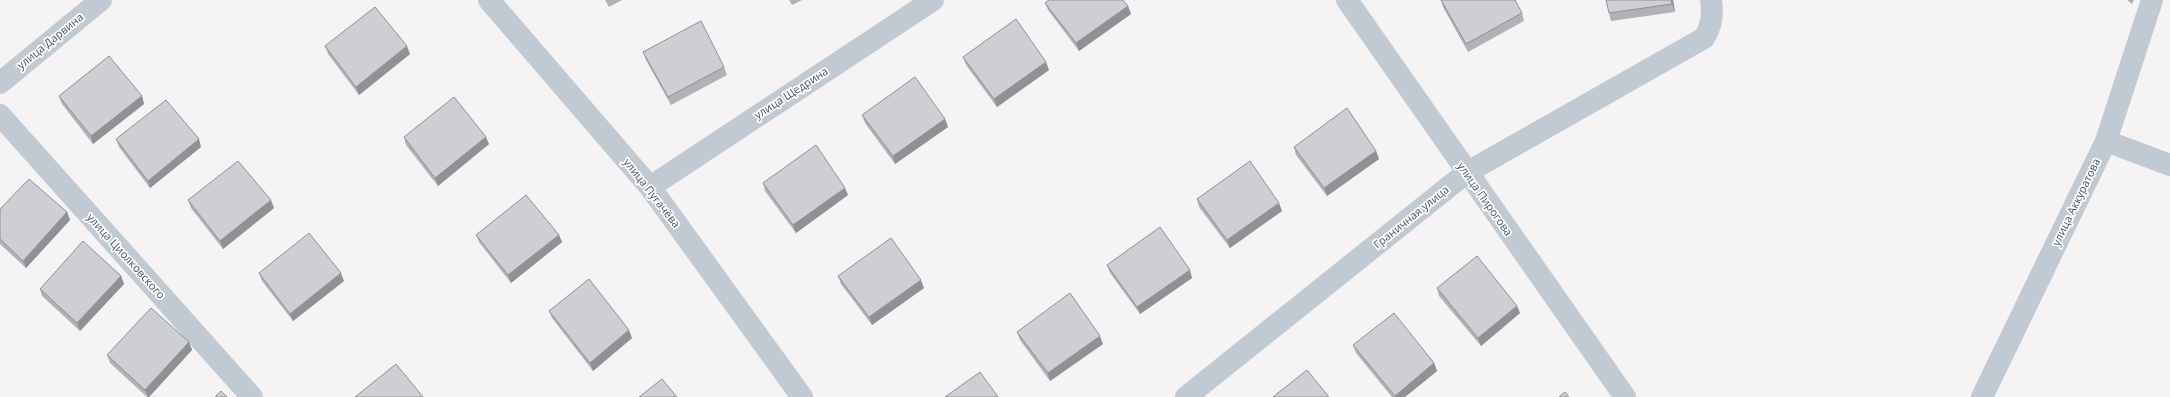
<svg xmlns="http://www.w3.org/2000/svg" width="2170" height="397" font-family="'Open Sans',sans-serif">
<rect width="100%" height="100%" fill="#f5f3f3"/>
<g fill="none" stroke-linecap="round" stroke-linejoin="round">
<!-- minor -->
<path stroke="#c1cad2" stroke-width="22" d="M489,0L650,187L802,397
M1347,0L1625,397
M0,83L101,0
M0,115L252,397
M2106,141L2170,165
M650,187L933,0
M1186,397L1466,173L1704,38C1712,25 1713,15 1711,0
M1982,397L2106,141L2152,0"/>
</g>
<!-- wall -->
<path fill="#b0b2b7" d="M605,0H622L609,7Z
M789,0H802L792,5Z
M1441,0L1522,13L1524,21L1468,52L1443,7Z
M1673,0L1675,12L1611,21L1609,13Z
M2127,0H2134L2132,4Z
M1045,3L1128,6L1131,14L1079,51L1048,10Z
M325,46L410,54L359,95L328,54Z
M643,52L724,67L727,75L671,105L646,60Z
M963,57L1049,70L997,107L966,65Z
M59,96H142L144,104L93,144L62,104Z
M862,115L945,119L948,127L895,164L865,123Z
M404,137L489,144L438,186L406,145Z
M116,139L201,147L150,188L119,147Z
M1294,147L1376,151L1379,159L1327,196L1296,155Z
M763,183L848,195L796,233L765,191Z
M1197,199L1282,211L1230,248L1199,207Z
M188,200L274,208L223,249L191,208Z
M0,209L67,212L70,220L26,268L0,244Z
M476,235H559L562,242L511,283L479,242Z
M1107,265L1192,278L1140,314L1110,273Z
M259,273L344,281L293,321L262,281Z
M121,276L124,284L80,331L42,296L40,289Z
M838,276L924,288L872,325L841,284Z
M1437,288L1517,306L1520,313L1481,346L1439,296Z
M549,311L632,338L593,371L552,318Z
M1017,332L1103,344L1050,381L1020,340Z
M189,342L192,350L149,397H147L110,363L107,355Z
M1353,345L1434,363L1437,371L1405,397H1392L1356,353Z"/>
<!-- shaded-wall -->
<path fill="#909195" d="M1671,0H1673L1675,12L1672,4Z
M1128,6L1131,14L1079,51L1076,43Z
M407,46L410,54L359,95L356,87Z
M1046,62L1049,70L997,107L994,99Z
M142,96L144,104L93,144L91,136Z
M945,119L948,127L895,164L893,156Z
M486,137L489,144L438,186L435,178Z
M199,139L201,147L150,188L148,181Z
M1376,151L1379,159L1327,196L1324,188Z
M845,188L848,195L796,233L793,225Z
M271,200L274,208L223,249L220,241Z
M1279,203L1282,211L1230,248L1227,240Z
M67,212L70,220L26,268L23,261Z
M559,235L562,242L511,283L508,275Z
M1190,270L1192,278L1140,314L1137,307Z
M341,273L344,281L293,321L290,314Z
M121,276L124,284L80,331L77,323Z
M921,280L924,288L872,325L869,317Z
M1517,306L1520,313L1481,346L1478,338Z
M629,330L632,338L593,371L590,363Z
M1100,336L1103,344L1050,381L1048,373Z
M189,342L192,350L149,397H148L145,390Z
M1434,363L1437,371L1405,397H1395V396Z"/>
<!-- building -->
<path fill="#cdcfd5" stroke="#909195" d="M1049,0H1123L1128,6L1076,43L1045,3Z
M1441,0H1515L1522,13L1466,44Z
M1606,0H1671L1672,4L1609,13Z
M375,7L407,46L356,87L325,46Z
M1016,19L1046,62L994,99L963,57Z
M701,21L724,67L668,97L643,52Z
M109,56L142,96L91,136L59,96Z
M915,77L945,119L893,156L862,115Z
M454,97L486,137L435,178L404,137Z
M166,100L199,139L148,181L116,139Z
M1347,108L1376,151L1324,188L1294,147Z
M816,145L845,188L793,225L763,183Z
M238,161L271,200L220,241L188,200Z
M1250,161L1279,203L1227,240L1197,199Z
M29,179L67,212L23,261L0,239V209Z
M526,195L559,235L508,275L476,235Z
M1160,227L1190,270L1137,307L1107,265Z
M309,233L341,273L290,314L259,273Z
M891,238L921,280L869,317L838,276Z
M83,241L121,276L77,323L40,289Z
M1477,256L1517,306L1478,338L1437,288Z
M589,279L629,330L590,363L549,311Z
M1070,293L1100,336L1048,373L1017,332Z
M151,308L189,342L145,390L107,355Z
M1394,313L1434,363L1395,396L1353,345Z
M396,364L423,397H355Z
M1307,370L1329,397H1273Z
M980,372L998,397H945Z
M662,379L677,397H639Z
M221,391L227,397H215Z
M1565,392L1569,397H1559Z"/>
<g text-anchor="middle" stroke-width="3.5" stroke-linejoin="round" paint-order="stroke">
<!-- street labels -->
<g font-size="11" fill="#4a5661" stroke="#fff">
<text transform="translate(50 41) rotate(-39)" y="4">улица Дарвина</text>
<text transform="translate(791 93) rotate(-33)" y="4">улица Щедрина</text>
<text transform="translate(652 193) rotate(52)" y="4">улица Пугачёва</text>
<text transform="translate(1485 199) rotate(55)" y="4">улица Пирогова</text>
<text transform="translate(2076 202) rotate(-64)" y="4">улица Аккуратова</text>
<text transform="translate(1411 217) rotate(-39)" y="4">Граничная улица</text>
<text transform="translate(126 256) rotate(48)" y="4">улица Циолковского</text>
</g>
</g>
</svg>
